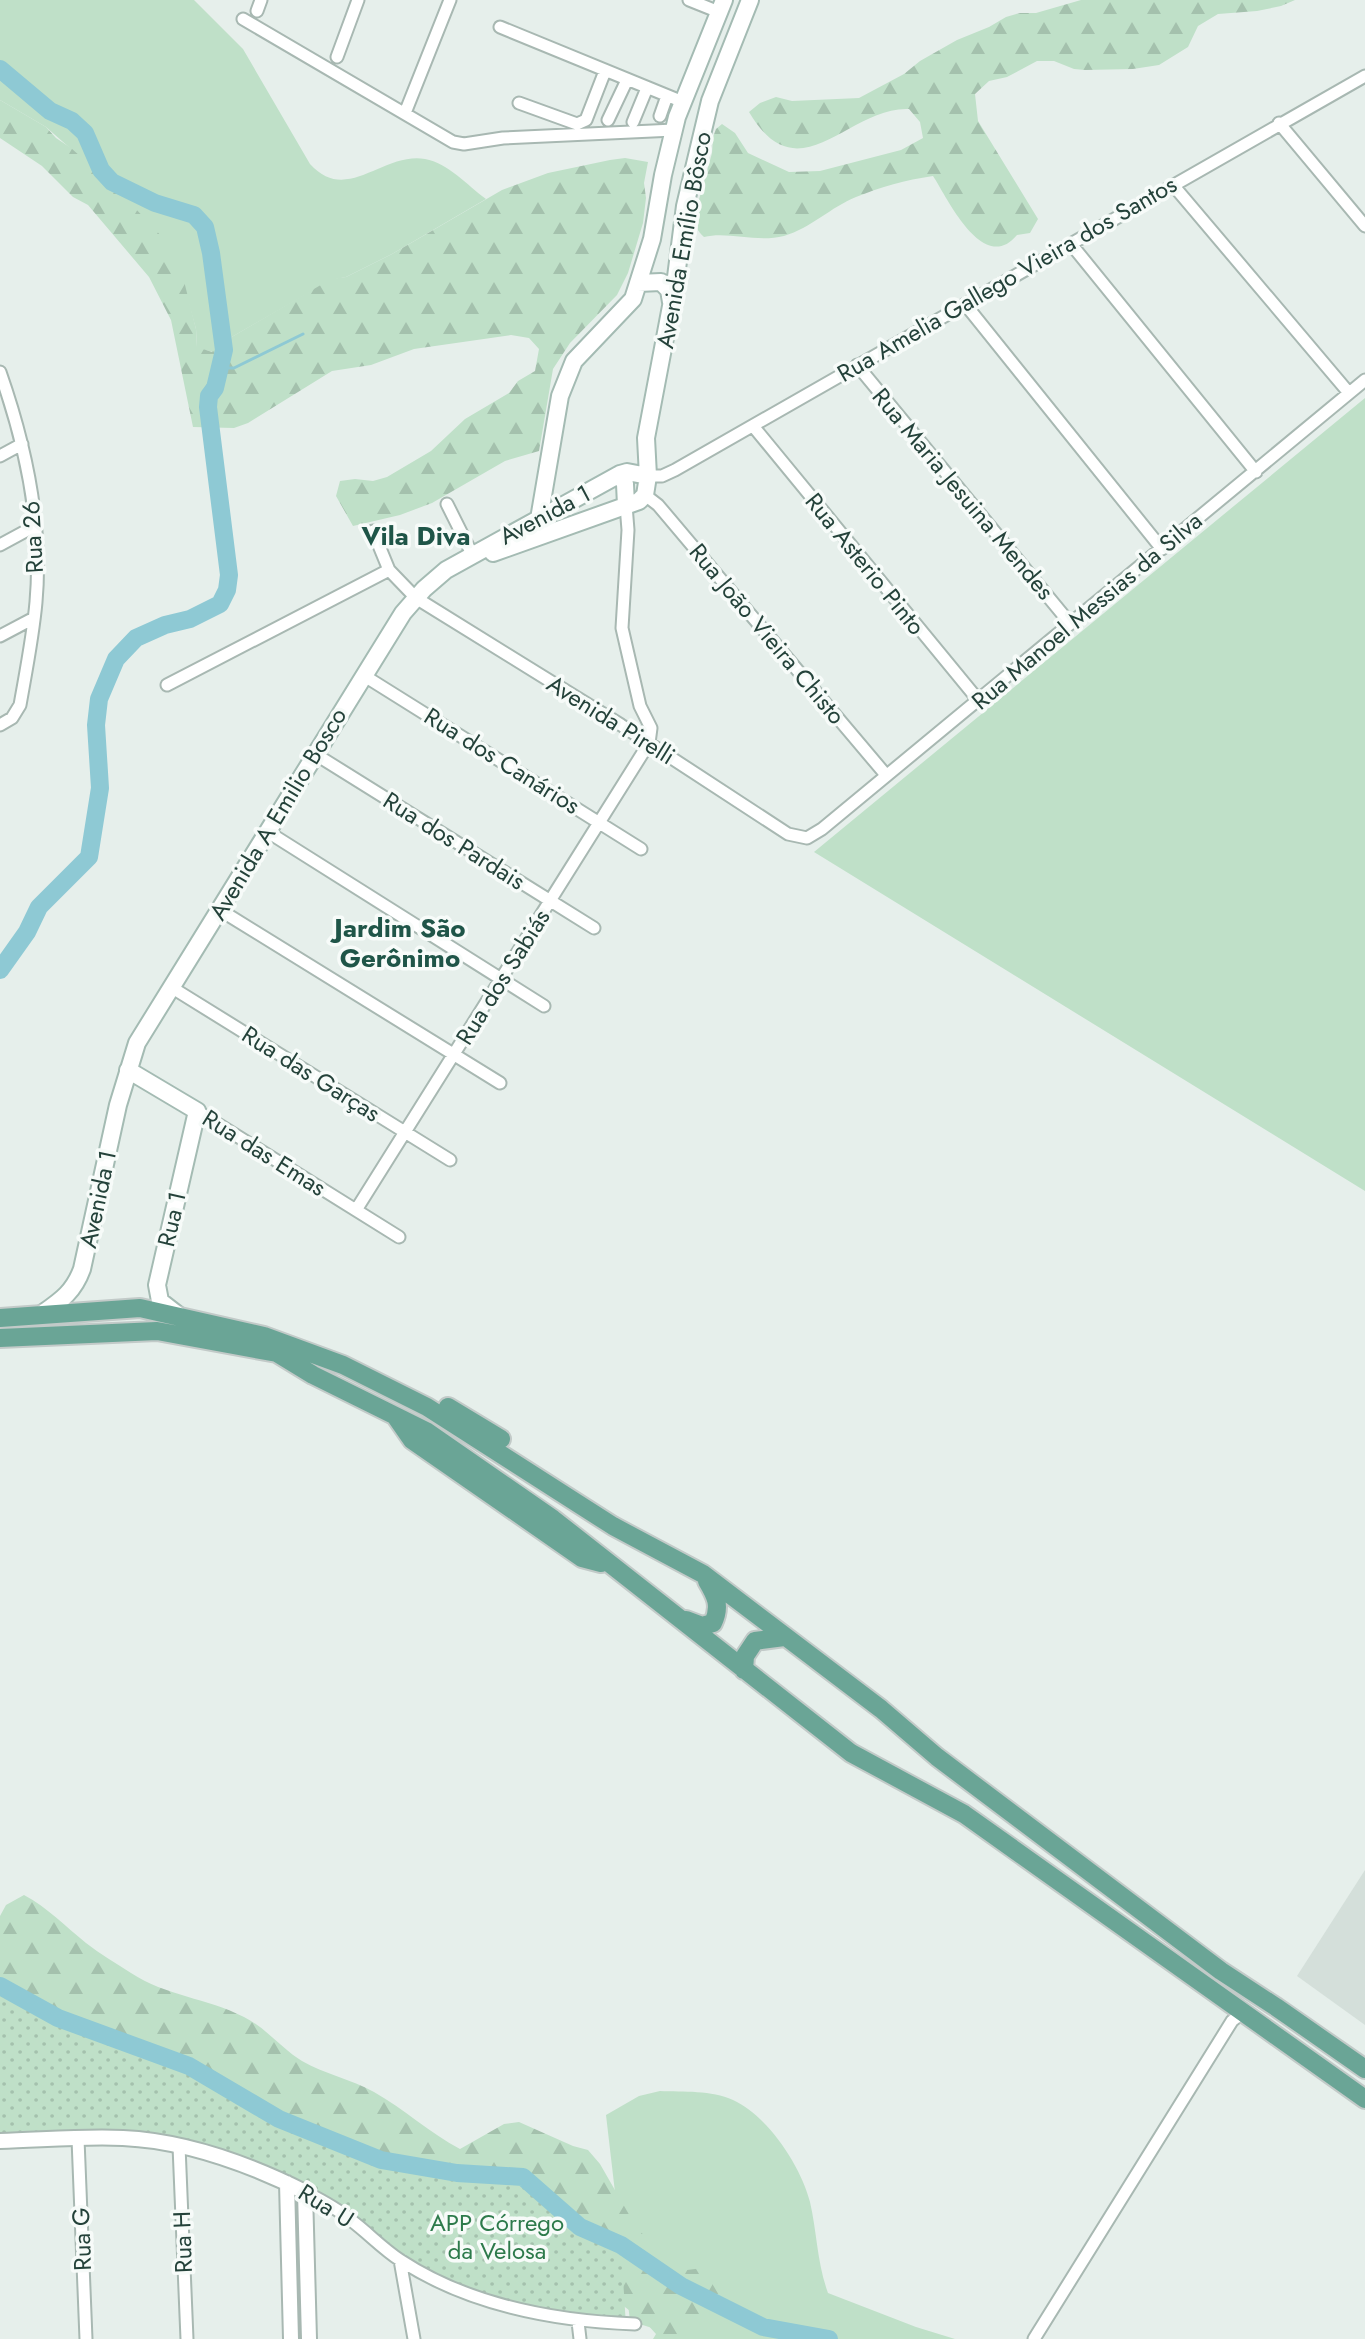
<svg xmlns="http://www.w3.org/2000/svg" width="1365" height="2339" font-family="Jost,sans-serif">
<defs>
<pattern id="forest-firs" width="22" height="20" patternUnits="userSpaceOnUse" patternTransform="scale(2)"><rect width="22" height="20" fill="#bfe0c8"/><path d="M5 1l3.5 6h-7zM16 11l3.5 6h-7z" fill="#a4c1ad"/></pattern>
<pattern id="park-dots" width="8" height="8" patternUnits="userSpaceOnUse" patternTransform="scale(2)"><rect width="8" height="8" fill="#bfe0c8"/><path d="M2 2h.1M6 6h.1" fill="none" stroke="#a4c1ad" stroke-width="1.8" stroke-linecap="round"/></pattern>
</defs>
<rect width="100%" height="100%" fill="#e6efeb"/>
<!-- built -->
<path fill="#d4dfda" d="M1365,1870V2025L1297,1976Z"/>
<!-- grass -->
<path fill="#bfe0c8" d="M0,0H194L243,49L310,164C347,205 382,152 425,159C448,163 467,185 486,199L392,254L346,277L331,280L223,342L213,352L197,348L196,329L184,286L131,206L120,192L46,127L0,100Z
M1365,398V1191L814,852Z
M660,2091C684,2092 711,2090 733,2100C767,2115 801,2166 810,2202C817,2232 817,2263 828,2293L916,2327L955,2339H687L630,2321L606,2115L639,2096Z"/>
<!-- forest -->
<path fill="url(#forest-firs)" d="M1081,0H1295L1281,6L1257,11L1218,14L1198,26L1188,47L1159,65L1133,69L1085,70L1074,69L1054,61H1037L1007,77L989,81L975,94L978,121L1038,219L1030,233L1017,235C983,276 947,197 933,176C905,180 881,187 856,197C831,207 811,228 784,236C756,243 728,231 704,237C696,229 694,225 695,214L712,153L713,137L716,129L722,124L735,133L748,153L789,172L820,171L901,150L923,138L920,122L909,109C848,106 799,197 749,112L760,103L776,97L792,101L859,98L904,74L920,61L957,40L989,27L1006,17L1020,13H1036Z
M0,100L46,127L56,138L71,148L120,192L164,239L181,269L196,329L197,347L212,352L223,342L331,279L346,277L392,254L502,190L548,173L610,160L625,158L648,162L644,183L646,198L643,223L628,273L617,295L570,343L553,369L539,451L505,461L432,503L400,515L353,526L336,496L340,481L355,479L373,481L387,477L431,451L465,419L509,393L518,381L535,371L539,349L529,338L511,335L414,349L371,365L332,371L248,423L234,428L193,427L171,320L149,277L88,205L73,197L42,166L0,138Z
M24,1895C48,1908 65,1926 86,1943C100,1954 116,1963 131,1973C166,1996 207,1998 244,2017C266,2028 281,2048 302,2061C324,2074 351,2079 374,2092C404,2109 430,2133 460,2149L504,2124L519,2122L573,2146L588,2150L600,2164L635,2225L657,2251L687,2270L703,2268L720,2297L719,2314L709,2323L700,2339H653L656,2334L646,2323L617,2301L0,2007V1916L6,1905Z"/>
<!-- park -->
<path fill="url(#park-dots)" d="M0,1986L58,2018L189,2066L279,2119L381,2160L457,2173L523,2177L579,2227L621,2245L626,2326L491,2299L447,2281L395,2253L351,2217L176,2141L0,2137Z"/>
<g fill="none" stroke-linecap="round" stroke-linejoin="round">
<!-- stream -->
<path stroke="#8ec9d4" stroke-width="3" d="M220,368H234L303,334"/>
<!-- river -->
<path stroke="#8ec9d4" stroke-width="18" d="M0,69L50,111L72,121L85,133L101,170L112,182L155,203L194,215L205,227L211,253L224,350L215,388L209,396L208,407L229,575L227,590L220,604L190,619L165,625L136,638L116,659L99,699L96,725L100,788L89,857L39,907L27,932L0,970
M0,1986L58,2018L189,2066L279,2119L381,2160L457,2173L523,2177L580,2227L621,2245L681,2286L763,2327L829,2339"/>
<defs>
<path id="minor" d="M689,0L719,12
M257,11L261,0
M243,19L453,142L464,144L503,138L674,130
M500,27L683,102
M337,57L358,0
M519,103L577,124L586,120L605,71
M405,113L450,0
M660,116L667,96
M608,120L627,80
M633,122L647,88
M1279,123L1365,226
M1173,185L1349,393
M1071,244L1256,472
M965,304L1162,549
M857,365L1069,622
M0,372C26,446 43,524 36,602C33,636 26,671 20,705L12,718L0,725
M753,426L979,701
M0,456L22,444
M648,476H662L675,470L1365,76
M645,495L658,505L886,775
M447,504L472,554
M373,531L389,570L416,598L621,725L788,834L807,838L822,829L1365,380
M0,545L35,526
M0,636L34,618
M363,675L641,849
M167,685L389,570
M315,754L594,928
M268,832L544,1006
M220,910L500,1083
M171,987L450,1160
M197,1111L399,1237
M356,1210L649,743L651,728L640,706L622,628L628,530L626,505
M78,2139L86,2339
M179,2146L187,2339
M305,2192C321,2200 338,2209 352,2221C368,2233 383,2249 400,2260C470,2306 554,2321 635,2324
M400,2260L414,2339
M578,2322L580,2339
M1034,2339L1232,2021L1243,2012"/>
<path id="tertiary" d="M0,2141C41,2140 83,2136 123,2138C187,2141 249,2164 305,2192L309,2339
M287,2183L291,2339"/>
<path id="secondary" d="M638,283L661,282L669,290L671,302
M620,474L625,484L626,505
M539,519L560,396L574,361L633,299L652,239L663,175L677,117L724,0
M493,553L639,501L645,495L648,476L646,438L675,285L685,206L710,101L750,0
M128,1070L197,1111L157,1285L160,1301L178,1315
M43,1313C62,1300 74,1291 82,1269L118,1105L137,1043L403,613L424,589L446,570L620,474L627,472L648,476"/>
<path id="primary" d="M0,1318L140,1308L264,1336L343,1365L427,1407L613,1526L703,1574L881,1709L937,1757L1221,1971L1276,2007L1365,2069
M0,1338L157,1331L277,1353L313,1375L426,1431L553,1519L851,1753L964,1814L1365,2099
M448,1407L501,1439
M396,1417L412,1440L582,1558L601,1563
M686,1620L702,1626L713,1623C721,1606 716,1596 707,1581
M744,1670L745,1656L755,1641L784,1637"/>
</defs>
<!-- minor casing -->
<use href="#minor" stroke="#a8b8b2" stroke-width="15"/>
<!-- tertiary casing -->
<use href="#tertiary" stroke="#a8b8b2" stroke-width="18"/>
<!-- secondary casing -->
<use href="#secondary" stroke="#a4bbb3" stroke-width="20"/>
<!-- primary casing -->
<use href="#primary" stroke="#c2cac8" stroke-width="22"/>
<!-- minor -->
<use href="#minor" stroke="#fff" stroke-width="11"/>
<!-- tertiary -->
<use href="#tertiary" stroke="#fff" stroke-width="14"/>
<!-- secondary -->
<use href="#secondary" stroke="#fff" stroke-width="16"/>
<!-- primary -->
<use href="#primary" stroke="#6aa596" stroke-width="18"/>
</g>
<g text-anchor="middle" stroke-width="7" stroke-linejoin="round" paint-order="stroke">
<!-- street labels -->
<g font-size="24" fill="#24423a" stroke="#f7fbf9">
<text transform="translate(684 240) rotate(-80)" y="8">Avenida Emílio Bôsco</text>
<text transform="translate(1007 279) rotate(-30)" y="8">Rua Amelia Gallego Vieira dos Santos</text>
<text transform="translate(963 494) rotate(50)" y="8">Rua Maria Jesuina Mendes</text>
<text transform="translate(545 515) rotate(-28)" y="8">Avenida 1</text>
<text transform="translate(33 537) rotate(-93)" y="8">Rua 26</text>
<text transform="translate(865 564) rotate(51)" y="8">Rua Asterio Pinto</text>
<text transform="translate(1087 611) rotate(-40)" y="8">Rua Manoel Messias da Silva</text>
<text transform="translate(767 634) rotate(50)" y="8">Rua João Vieira Chisto</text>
<text transform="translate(611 720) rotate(32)" y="8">Avenida Pirelli</text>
<text transform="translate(502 761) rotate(32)" y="8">Rua dos Canários</text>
<text transform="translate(278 814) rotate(-59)" y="8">Avenida A Emilio Bosco</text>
<text transform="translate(454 841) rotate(32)" y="8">Rua dos Pardais</text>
<text transform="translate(503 977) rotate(-58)" y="8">Rua dos Sabiás</text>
<text transform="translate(311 1074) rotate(32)" y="8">Rua das Garças</text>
<text transform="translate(264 1153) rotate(32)" y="8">Rua das Emas</text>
<text transform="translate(98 1199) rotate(-78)" y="8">Avenida 1</text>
<text transform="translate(172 1219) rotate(-77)" y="8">Rua 1</text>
<text transform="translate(326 2206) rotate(32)" y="8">Rua U</text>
<text transform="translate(82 2239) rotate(-92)" y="8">Rua G</text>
<text transform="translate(183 2242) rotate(-92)" y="8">Rua H</text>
</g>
<!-- park labels -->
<g font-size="24" fill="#2d7a4b" stroke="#f7fbf9">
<text x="497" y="2231">APP Córrego<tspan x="497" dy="28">da Velosa</tspan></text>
</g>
<!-- neighbourhood labels -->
<g font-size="26" font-weight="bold" fill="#1f5548" stroke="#f7fbf9">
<text x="416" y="545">Vila Diva</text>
<text x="400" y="937">Jardim São<tspan x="400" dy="30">Gerônimo</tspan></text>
</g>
</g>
</svg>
